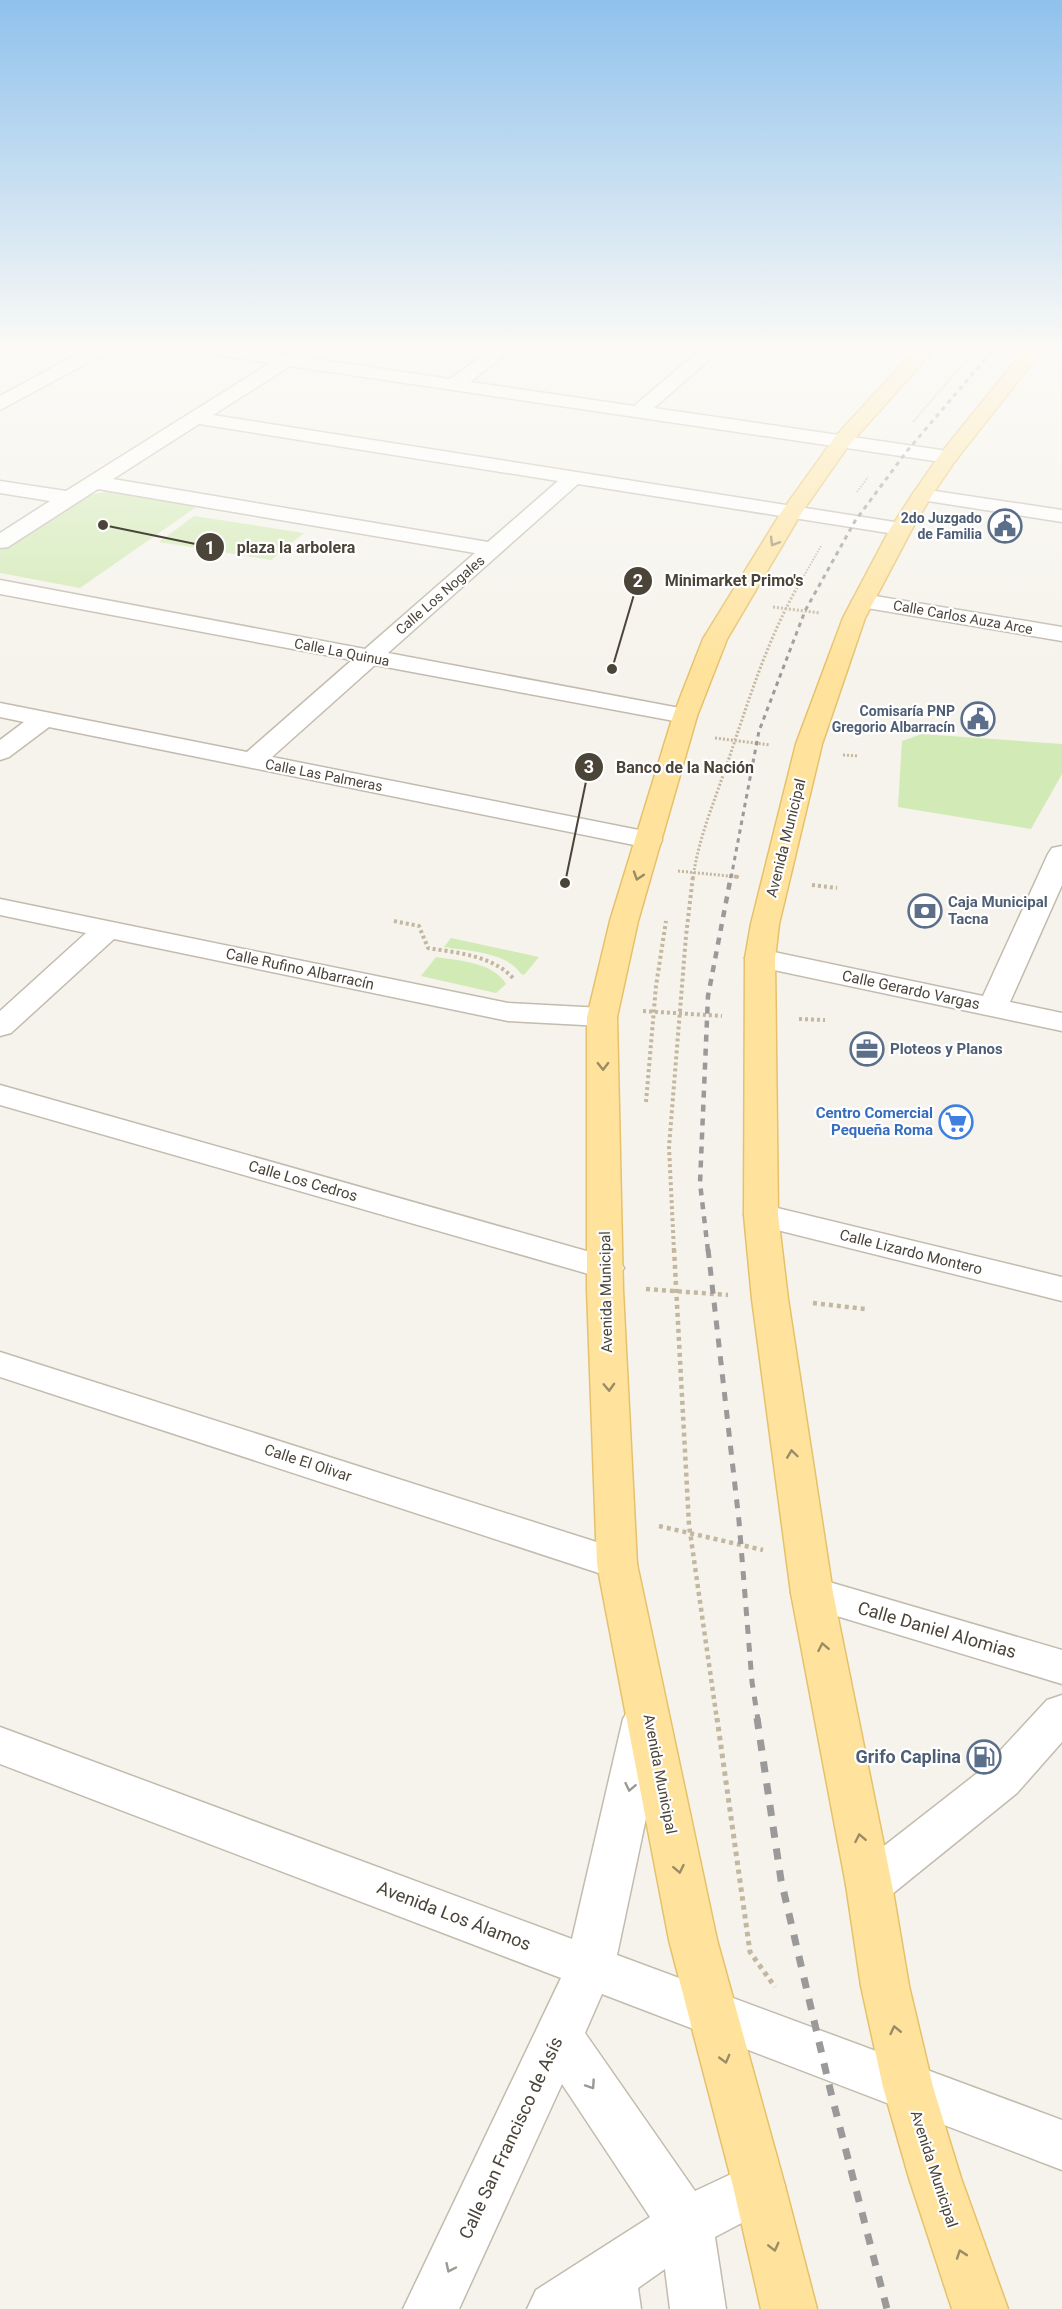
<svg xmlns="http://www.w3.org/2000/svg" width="1062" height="2309" font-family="Roboto,sans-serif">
<rect width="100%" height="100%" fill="#f6f3ec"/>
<!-- green -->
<path fill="#d2eab5" d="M118,490L202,503L80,588L0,573V547L83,496Z
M194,516L304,533L271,560L159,542Z
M922,734L1062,744V774L1031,829L898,807L902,741Z
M451,938L539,957L524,975L521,974C507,952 468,951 444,947Z
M436,957C460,961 493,962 506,984L496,993L421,976Z"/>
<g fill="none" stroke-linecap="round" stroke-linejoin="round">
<defs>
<path id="minor" d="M96,344H118L115,348L0,410V396Z
M166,344H211L284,355L295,350L301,351L304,355L302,357L450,379L499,344H519L470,382L634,406L707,344H727L654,408L948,451L955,453L958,457L955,461L948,463L290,366L213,415L901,523L908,525L912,529L908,533L901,535L578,484L388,653L685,709L694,711L697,716L694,721L685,723L375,665L272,757L649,832L659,834L662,840L659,846L649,848L49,727L9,757L0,760V740L24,722L0,717V703L247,752L352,660L0,594V580L365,649L475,553L98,489L8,547L0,548V533L50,501L0,493V481L66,491L270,363L175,349L169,348ZM199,424L558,481L488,542L113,479Z
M922,489L1062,510V522L915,499L912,495L915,491Z
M863,594L1062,627V641L855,606L852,601L855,596Z
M1062,846V885L1010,1002L1062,1013V1031L760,967L750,964L745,958L750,952L760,949L983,996L1048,854L1052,848Z
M0,899L508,1003L602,1008L613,1011L617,1017L613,1023L602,1026L508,1021L114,939L11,1033L0,1036V1011L86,933L0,915Z
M0,1085L618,1260L624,1268L618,1276L606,1279L0,1105Z
M761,1204L1062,1277V1301L749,1223L744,1215L749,1207Z
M0,1352L631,1553L637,1564L631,1575L617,1579L0,1377Z
M812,1577L1062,1650V1684L797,1604L791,1593L797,1582Z
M1062,1695V1742L1017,1793L886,1899L869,1905L852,1899L846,1885L852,1871L985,1767L1047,1700Z
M645,1702L660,1707L667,1719L617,1955L1062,2120V2170L602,1994L585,2033L695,2191L759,2161L778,2168L785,2186L778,2204L715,2237L726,2309H670L665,2269L638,2288L641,2309H527L536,2290L650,2217L562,2084L459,2309H403L561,1978L0,1764V1727L572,1939L623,1719L630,1707Z"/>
<path id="major" d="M920,344H939L849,445L802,512L727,639L697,716L638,921L617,1017L623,1290L637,1564L717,1940L785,2186L817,2309H761L733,2186L669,1940L597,1564L587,1290V1017L610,921L673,716L703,639L782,511L835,437Z
M1029,344H1047L955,461L932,495L912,529L865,618L822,744L779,924L775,958L778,1215L788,1299L833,1593L892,1885L909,1986L933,2087L961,2178L1008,2309H952L909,2178L883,2087L861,1986L846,1885L791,1593L752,1299L744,1215L745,958L751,924L796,744L843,618L890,529L912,495L941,453Z"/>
</defs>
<!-- minor casing -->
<use href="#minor" stroke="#c2bbae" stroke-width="3"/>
<!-- major casing -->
<use href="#major" stroke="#e6c16a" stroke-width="3"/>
<!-- path-far4 -->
<path stroke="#c4b79f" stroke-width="2" stroke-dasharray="1.5 1.5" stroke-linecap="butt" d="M913,422L980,344
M857,492L868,477
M801,581L821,546"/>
<!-- path-far3 -->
<path stroke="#c4b79f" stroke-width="3" stroke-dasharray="2 2" stroke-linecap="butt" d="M773,607L820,613
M715,738L770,745
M843,755L859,756
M678,871L739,877
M693,878C698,840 714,802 726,767C748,703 767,638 802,579"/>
<!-- path-far2 -->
<path stroke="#c4b79f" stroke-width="4" stroke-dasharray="3 3" stroke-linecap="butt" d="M729,876L739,877
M812,885L837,888
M394,921L419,926L428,948C458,953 492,955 514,979
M643,1011L722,1016
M799,1019L825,1020
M646,1102L656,986L666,921
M674,1251L669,1147L686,936L693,876"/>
<!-- path-far1 -->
<path stroke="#c4b79f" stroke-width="4.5" stroke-dasharray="4 4" stroke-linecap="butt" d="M674,1249L689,1525L717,1720
M646,1289L728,1295
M813,1303L865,1309
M659,1526L763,1550"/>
<!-- path -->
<path stroke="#c4b79f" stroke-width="5" stroke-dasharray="4.5 4.5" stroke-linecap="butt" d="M717,1718L750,1952L775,1987"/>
<!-- minor -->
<use href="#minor" fill="#fff" fill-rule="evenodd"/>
<!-- major -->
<use href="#major" fill="#ffe39c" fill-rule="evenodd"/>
<!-- rail-far3 -->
<path stroke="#9a9a9a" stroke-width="3" stroke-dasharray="4.5 4.5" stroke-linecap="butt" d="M731,878L759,731L805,611L855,521L907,451L998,344"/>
<!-- rail-far2 -->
<path stroke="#9a9a9a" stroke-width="4.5" stroke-dasharray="7 7" stroke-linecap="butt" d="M708,1251L700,1183L708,996L731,876"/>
<!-- rail-far1 -->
<path stroke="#9a9a9a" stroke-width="5" stroke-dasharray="9 9" stroke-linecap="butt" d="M708,1249L739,1521L752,1682L758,1720"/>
<!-- rail -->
<path stroke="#9a9a9a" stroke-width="7" stroke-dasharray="11 11" stroke-linecap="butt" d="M757,1718L781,1880L831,2093L887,2309"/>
</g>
<!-- one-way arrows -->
<defs><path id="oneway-chevron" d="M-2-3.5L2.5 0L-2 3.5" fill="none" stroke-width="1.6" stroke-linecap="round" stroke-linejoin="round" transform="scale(1.5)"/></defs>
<g stroke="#9c8c66">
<use href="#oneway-chevron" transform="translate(774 542) rotate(121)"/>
<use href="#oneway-chevron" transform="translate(638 876) rotate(108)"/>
<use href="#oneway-chevron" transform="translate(603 1066) rotate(89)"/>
<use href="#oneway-chevron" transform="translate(609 1387) rotate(88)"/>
<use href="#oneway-chevron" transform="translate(792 1454) rotate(-98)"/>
<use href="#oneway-chevron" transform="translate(823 1647) rotate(-101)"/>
<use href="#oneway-chevron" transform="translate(860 1838) rotate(-101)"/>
<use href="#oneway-chevron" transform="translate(679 1869) rotate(79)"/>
<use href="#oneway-chevron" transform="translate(895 2030) rotate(-103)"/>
<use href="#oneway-chevron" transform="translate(725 2059) rotate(75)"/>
<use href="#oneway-chevron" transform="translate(774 2247) rotate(76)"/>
<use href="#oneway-chevron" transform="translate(961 2254) rotate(-109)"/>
</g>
<g stroke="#9c9892">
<use href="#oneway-chevron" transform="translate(630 1787) rotate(102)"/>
<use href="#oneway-chevron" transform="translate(591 2085) rotate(56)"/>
<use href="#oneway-chevron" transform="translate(450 2268) rotate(115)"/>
</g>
<!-- sky -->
<linearGradient id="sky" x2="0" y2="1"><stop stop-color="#8fc1ec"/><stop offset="0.52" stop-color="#fbfaf6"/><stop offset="1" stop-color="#fbfaf6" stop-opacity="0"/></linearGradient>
<rect width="1062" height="667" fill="url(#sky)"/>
<!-- icons -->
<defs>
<symbol id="civic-ring" viewBox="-11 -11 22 22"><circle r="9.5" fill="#fff" stroke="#5c6f8a" stroke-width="1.5"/><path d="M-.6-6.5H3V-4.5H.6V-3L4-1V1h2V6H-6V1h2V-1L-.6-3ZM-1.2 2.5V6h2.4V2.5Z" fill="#5c6f8a"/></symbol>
<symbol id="bank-ring" viewBox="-11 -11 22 22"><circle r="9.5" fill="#fff" stroke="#5c6f8a" stroke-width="1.5"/><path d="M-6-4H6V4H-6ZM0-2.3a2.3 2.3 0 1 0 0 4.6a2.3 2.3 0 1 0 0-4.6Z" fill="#5c6f8a"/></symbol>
<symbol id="office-ring" viewBox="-11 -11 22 22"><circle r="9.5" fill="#fff" stroke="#5c6f8a" stroke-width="1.5"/><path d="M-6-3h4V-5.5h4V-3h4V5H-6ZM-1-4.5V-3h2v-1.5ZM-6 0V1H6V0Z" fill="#5c6f8a"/></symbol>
<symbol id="supermarket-ring" viewBox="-11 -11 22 22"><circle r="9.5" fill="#fff" stroke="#3f7fe0" stroke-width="1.5"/><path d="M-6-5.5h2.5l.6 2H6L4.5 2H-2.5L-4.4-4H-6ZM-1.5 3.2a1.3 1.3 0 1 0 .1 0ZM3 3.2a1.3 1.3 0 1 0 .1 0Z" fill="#3f7fe0"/></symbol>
<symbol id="fuel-ring" viewBox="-11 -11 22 22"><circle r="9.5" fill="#fff" stroke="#5c6f8a" stroke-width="1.5"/><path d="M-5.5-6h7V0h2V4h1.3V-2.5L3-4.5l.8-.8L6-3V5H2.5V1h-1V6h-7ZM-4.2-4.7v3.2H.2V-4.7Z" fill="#5c6f8a"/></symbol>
</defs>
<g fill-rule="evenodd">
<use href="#civic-ring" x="986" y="507" width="38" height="38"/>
<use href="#civic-ring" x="959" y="700" width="38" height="38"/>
<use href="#bank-ring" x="906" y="892" width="38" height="38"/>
<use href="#office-ring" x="848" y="1030" width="38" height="38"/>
<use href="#supermarket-ring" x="937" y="1103" width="38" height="38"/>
<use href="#fuel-ring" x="965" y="1738" width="38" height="38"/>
</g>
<g text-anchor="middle" stroke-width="4.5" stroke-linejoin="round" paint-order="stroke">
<!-- far-service labels -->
<g font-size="14" font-weight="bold" fill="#4e5e75" stroke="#fff" text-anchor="end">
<text x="982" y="523">2do Juzgado<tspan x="982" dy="16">de Familia</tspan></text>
<text x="955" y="716">Comisaría PNP<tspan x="955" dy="16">Gregorio Albarracín</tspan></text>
</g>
<!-- far-street labels -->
<g font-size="14" fill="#4b4439" stroke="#fff">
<text transform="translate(440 595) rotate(-41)" y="5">Calle Los Nogales</text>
<text transform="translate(963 617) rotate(10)" y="5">Calle Carlos Auza Arce</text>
<text transform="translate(342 652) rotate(11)" y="5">Calle La Quinua</text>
<text transform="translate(324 775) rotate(11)" y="5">Calle Las Palmeras</text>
</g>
<!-- street labels -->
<g font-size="15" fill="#4b4439" stroke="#fff">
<text transform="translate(786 838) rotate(-76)" y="5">Avenida Municipal</text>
<text transform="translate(300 969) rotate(12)" y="5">Calle Rufino Albarracín</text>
<text transform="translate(911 990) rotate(12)" y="5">Calle Gerardo Vargas</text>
<text transform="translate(303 1181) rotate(16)" y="5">Calle Los Cedros</text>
<text transform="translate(911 1252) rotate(14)" y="5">Calle Lizardo Montero</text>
<text transform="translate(606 1292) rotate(-91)" y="5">Avenida Municipal</text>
<text transform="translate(308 1463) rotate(18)" y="5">Calle El Olivar</text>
<text transform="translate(660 1774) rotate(79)" y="5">Avenida Municipal</text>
<text transform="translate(934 2169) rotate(72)" y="5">Avenida Municipal</text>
</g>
<!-- service labels -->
<g font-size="15" font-weight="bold" fill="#4e5e75" stroke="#fff" text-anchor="start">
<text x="948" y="907">Caja Municipal<tspan x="948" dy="17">Tacna</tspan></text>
<text x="890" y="1054">Ploteos y Planos</text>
</g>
<!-- shop labels -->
<g font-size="15" font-weight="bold" fill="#366cbe" stroke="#fff" text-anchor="end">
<text x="933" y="1118">Centro Comercial<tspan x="933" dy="17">Pequeña Roma</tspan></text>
</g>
<!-- near-street labels -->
<g font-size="18" fill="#4b4439" stroke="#fff">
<text transform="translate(937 1630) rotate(16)" y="6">Calle Daniel Alomias</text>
<text transform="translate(454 1916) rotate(21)" y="6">Avenida Los Álamos</text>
<text transform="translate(511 2138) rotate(-65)" y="6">Calle San Francisco de Asís</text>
</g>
<!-- near-service labels -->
<g font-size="18" font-weight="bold" fill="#4e5e75" stroke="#fff" text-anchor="end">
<text x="961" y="1763">Grifo Caplina</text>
</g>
</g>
<!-- callouts -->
<path fill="none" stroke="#4b4439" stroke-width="2" d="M103 525L210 547M612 669L638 581M565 883L589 767"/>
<g fill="#4b4439" stroke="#fff" stroke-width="2">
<circle cx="103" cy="525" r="6"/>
<circle cx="612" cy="669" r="6"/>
<circle cx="565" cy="883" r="6"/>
<circle cx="210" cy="547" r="15"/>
<circle cx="638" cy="581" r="15"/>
<circle cx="589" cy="767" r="15"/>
</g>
<g font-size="18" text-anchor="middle" font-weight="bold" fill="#fff">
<text x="210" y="554">1</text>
<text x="638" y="587">2</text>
<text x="589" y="773">3</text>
</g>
<g font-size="16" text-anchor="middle" font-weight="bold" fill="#4b4439" stroke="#fff" stroke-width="4.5" stroke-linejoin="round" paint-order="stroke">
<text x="296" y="553">plaza la arbolera</text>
<text x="734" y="586">Minimarket Primo's</text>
<text x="685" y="773">Banco de la Nación</text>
</g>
</svg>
